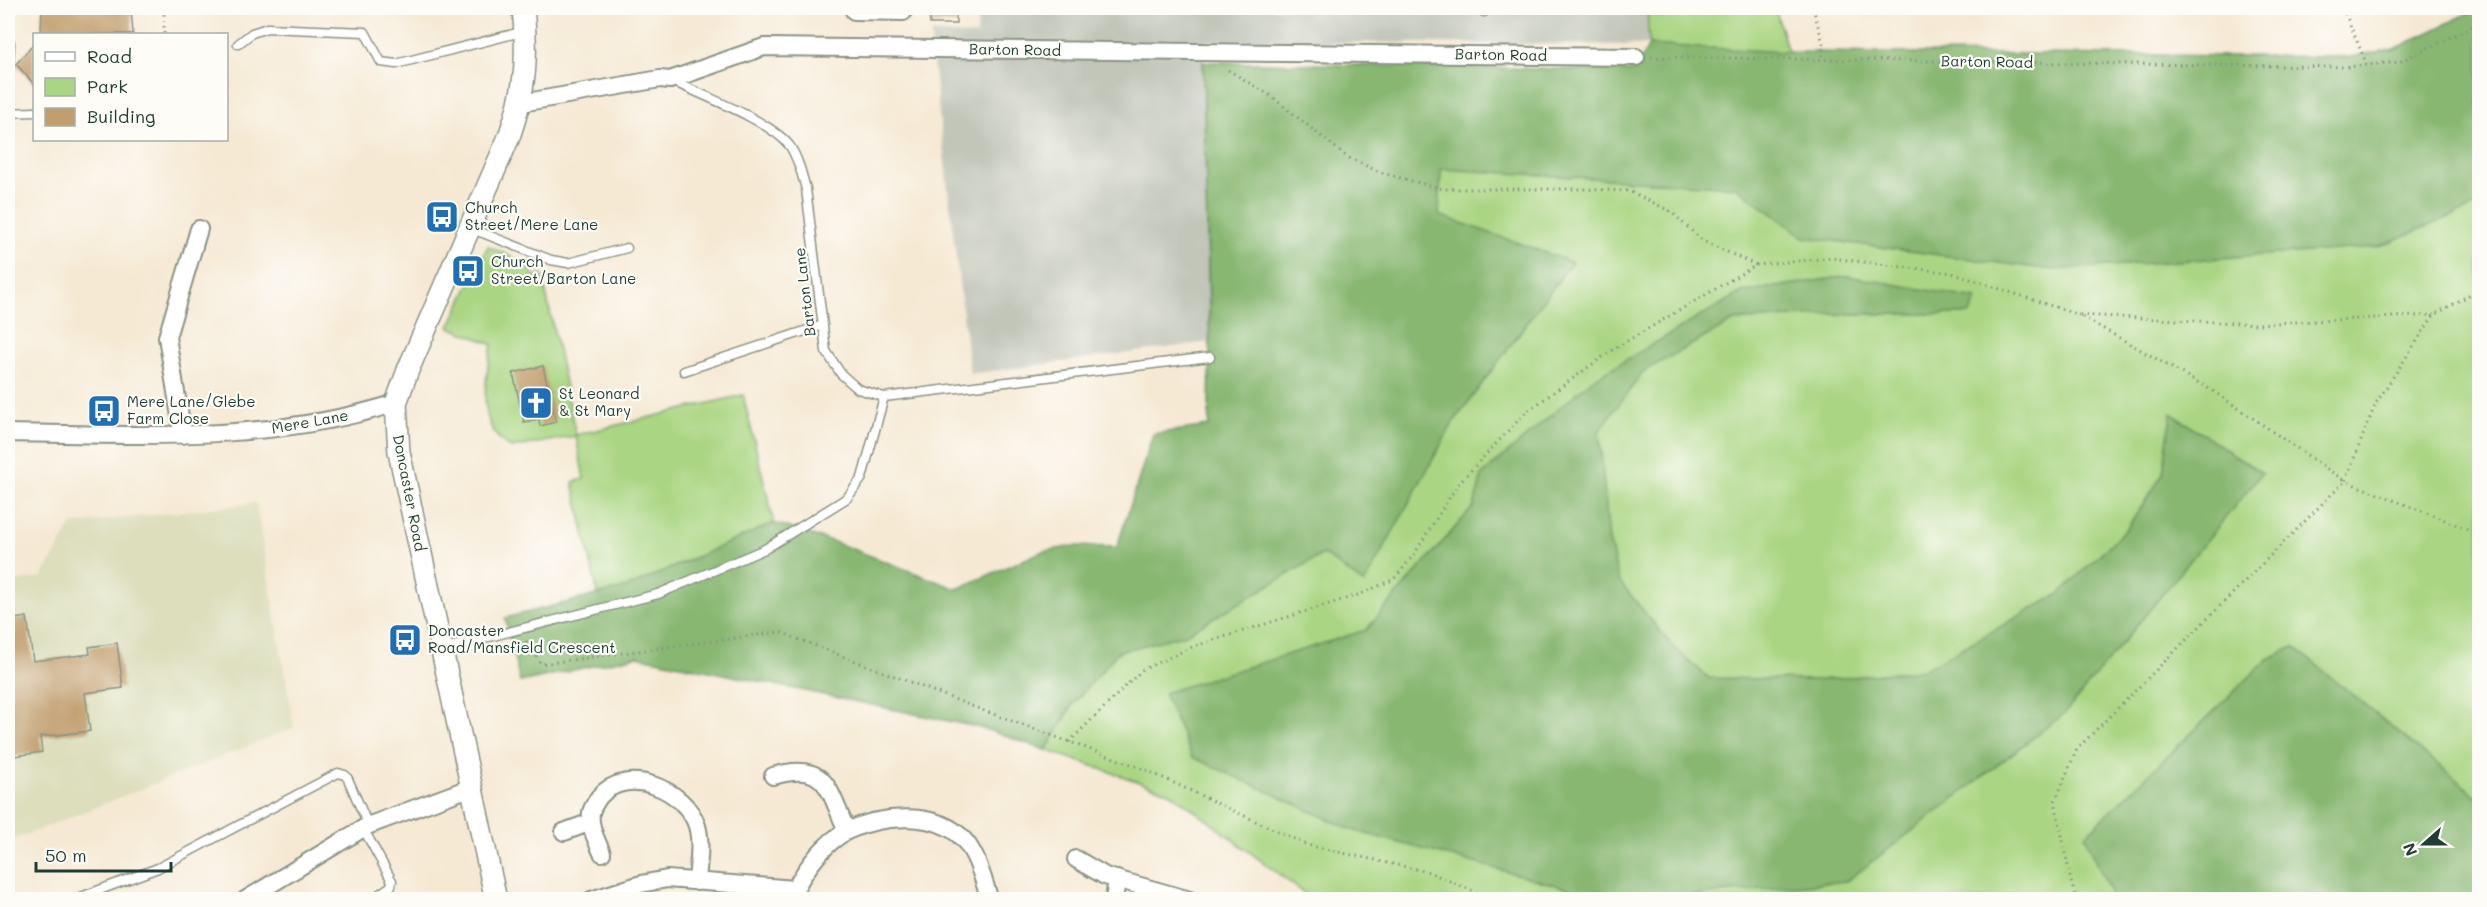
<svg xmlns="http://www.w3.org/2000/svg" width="2487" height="907" font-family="Mali,sans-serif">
<rect width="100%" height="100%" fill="#fdfcf7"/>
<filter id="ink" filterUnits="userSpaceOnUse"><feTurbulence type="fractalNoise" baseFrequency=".0167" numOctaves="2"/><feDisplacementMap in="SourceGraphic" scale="12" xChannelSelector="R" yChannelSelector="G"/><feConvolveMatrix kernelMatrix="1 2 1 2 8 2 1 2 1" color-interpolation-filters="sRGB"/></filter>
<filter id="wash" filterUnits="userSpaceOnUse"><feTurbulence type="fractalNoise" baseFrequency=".008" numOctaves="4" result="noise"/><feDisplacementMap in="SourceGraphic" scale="24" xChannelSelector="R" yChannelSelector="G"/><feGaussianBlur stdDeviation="1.35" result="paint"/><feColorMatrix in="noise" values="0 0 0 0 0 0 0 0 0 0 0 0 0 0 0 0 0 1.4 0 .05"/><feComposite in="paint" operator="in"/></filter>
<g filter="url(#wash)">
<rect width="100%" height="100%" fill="#f6e9d4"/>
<!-- built -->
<path fill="#dcdebc" d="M256,503L294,728L8,842V583L42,577L72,524Z"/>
<!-- industrial -->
<path fill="#c2c6b9" d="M978,8H1647L1649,45L1205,41L1203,62L1210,342L970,374L932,54L931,33L977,35Z"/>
<!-- green -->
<path fill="#aad683" stroke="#648a5c" stroke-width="1.5" d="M1647,8H1775L1788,52L2347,57L2395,49L2479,8V899H1312L1171,793L1046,750L1073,704L1117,652L1186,633L1209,426L1210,357L1203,62L1635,71L1649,45Z
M488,246L529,265L533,276L542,274L576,435L743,395L774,523L628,587L598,595L573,482L584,479L576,436L511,448C474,427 486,378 492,344L449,327Z"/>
<!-- forest -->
<path fill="#87b771" stroke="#537a52" stroke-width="1.5" d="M2479,8V205L2377,247L2053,270L1804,237L1736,187L1441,169L1439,215L1572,262L1453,423L1364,584L1323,554L1186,634L1118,652L1073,704L1046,750L982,728L637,656L520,682L505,618L628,587L774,523L834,542L957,589L1041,552L1073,546L1117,547L1153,434L1209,426L1210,342L1203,62L1635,71L1649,45L1788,52L2347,57L2395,49Z
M1848,276L1977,299L1970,314H1832L1734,321L1644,371L1599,431L1609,540L1619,581L1673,647L1709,678L1819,680L1923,670L2059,594L2128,527L2163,474L2171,413L2262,473L2065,713L1847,881L1679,897L1578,891L1352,830L1192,757L1164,693L1366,630L1474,506L1482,475L1593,379L1742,292Z
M2294,647L2479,798V899H2113L2085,836L2268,659Z"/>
<g id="blocks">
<!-- building -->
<path fill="#c19e6e" d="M42,8H131L133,34H41Z
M929,8H956V24H930Z
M34,44V84L16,64Z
M543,366L556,422L540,426L539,419L524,422L513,373Z
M27,617L33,661L90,654L89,647L117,643L123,688L85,693L90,731L40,737L42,752L8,757V620Z"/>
</g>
</g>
<g filter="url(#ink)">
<use href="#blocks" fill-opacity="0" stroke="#8a9384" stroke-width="1.5"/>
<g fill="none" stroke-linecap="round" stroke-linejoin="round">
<defs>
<path id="service" d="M1484,12L1485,8
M238,44L252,33L267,28L365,32L381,62L396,64L525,31
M670,80C701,95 769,120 789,145C798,157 802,175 806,189L826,351L841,374L858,389L884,397L1210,357
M8,88L10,43
M8,113L34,112
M8,155V241
M470,228L551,260L568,263L627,248
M684,371L823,325
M442,649L658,594L765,549L847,498L862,478L884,397
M363,828L392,881L391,886L371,900
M73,900L158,868L338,773L345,775L348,779L368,825"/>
<path id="minor" d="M854,8V11L903,12L904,8
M521,103L660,79L670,80L764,47L1636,57
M8,433C137,435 270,443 396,403
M183,435L167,337L199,229
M773,776C828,760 828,790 847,831
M564,832L591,822
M602,853C597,841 589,827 591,813C592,807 596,802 599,797C627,764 686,790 697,826C702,843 698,864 697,882
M1076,859L1105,876L1190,900
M245,900L367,826L472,787
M591,900L641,884L667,879L795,889C806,868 825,842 847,831C881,815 938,810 964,840C978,856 983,880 990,900
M1114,900L1117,879"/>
<path id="tertiary" d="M496,900L399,452L396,403L408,370L509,137C526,88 528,59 523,8"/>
</defs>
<!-- service casing -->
<use href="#service" stroke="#8a9384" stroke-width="11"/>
<!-- minor casing -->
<use href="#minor" stroke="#8a9384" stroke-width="20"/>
<!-- tertiary casing -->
<use href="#tertiary" stroke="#8a9384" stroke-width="24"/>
<!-- path -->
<path stroke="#8a9384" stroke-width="3" stroke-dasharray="1.5 4.5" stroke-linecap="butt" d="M164,8V34
M1813,8L1823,43L1822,60
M2343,8L2367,65
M1651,57L2347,67L2399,62L2480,23
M1228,70L1271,96L1347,157L1382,173L1443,189H1582L1629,191L1670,211L1703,241L1756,265
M2480,289L2434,315L2376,403L2345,481L2480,534
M526,641L541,664L780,632L982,710L1144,769L1307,845L1429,872L1494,900
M1069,742L1142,670L1192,647L1361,594L1394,579L1413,556L1458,484L1525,413L1612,350L1756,265L1831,258L1952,273L2079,315
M2078,900L2072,886L2055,801L2077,749L2345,481L2213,391L2079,315L2256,324L2434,315"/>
<!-- service -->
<use href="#service" stroke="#fff" stroke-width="8"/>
<!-- minor -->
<use href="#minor" stroke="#fff" stroke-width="16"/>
<!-- tertiary -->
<use href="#tertiary" stroke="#fff" stroke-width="21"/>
</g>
</g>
<!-- icons -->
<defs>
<symbol id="bus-square" viewBox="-11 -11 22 22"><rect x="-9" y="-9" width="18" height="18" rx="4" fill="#1f6fb2" stroke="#fdfcf7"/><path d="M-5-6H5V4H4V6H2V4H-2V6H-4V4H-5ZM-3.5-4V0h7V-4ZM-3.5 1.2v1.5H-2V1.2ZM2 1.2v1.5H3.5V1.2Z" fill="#fff"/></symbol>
<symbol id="church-square" viewBox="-11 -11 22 22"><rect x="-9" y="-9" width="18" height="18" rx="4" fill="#1f6fb2" stroke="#fdfcf7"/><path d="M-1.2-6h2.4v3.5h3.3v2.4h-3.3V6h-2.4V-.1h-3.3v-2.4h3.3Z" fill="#fff"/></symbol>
</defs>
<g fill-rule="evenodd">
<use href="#bus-square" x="423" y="198" width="38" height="38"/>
<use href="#bus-square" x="449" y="252" width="38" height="38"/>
<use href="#church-square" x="517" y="384" width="38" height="38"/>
<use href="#bus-square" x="85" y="392" width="38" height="38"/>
<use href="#bus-square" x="386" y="621" width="38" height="38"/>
</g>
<g text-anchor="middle" stroke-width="4.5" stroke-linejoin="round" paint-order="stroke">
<!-- street labels -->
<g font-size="15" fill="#1f3d34" stroke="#fdfcf7">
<text transform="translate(1015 50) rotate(1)" y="5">Barton Road</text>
<text transform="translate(1501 55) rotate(1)" y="5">Barton Road</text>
<text transform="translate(1987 62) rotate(1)" y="5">Barton Road</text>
<text transform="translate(805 292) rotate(-97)" y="5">Barton Lane</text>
<text transform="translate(310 422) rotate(-10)" y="5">Mere Lane</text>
<text transform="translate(409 493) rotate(79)" y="5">Doncaster Road</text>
</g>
<!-- poi labels -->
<g font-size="15" fill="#1f3d34" stroke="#fdfcf7" text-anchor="start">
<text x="465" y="213">Church<tspan x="465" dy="17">Street/Mere Lane</tspan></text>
<text x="491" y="267">Church<tspan x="491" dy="17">Street/Barton Lane</tspan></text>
<text x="559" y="399">St Leonard<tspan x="559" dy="17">&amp; St Mary</tspan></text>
<text x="127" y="407">Mere Lane/Glebe<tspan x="127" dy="17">Farm Close</tspan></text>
<text x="428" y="636">Doncaster<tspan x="428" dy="17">Road/Mansfield Crescent</tspan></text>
</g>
</g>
<!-- margin -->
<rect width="2487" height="907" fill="none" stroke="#fdfcf7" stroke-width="30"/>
<!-- legend -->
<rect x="33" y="33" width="195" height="108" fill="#fdfcf7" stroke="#a4b0a9" stroke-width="1.5"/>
<rect x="45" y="52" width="30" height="9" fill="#ffffff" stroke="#a4b0a9" stroke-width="1.5"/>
<text x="87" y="63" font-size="18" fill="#1f3d34">Road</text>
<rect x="45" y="78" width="30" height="18" fill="#aad683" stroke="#a4b0a9" stroke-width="1.5"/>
<text x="87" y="93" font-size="18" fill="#1f3d34">Park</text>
<rect x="45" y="108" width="30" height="18" fill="#c19e6e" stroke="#a4b0a9" stroke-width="1.5"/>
<text x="87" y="123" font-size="18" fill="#1f3d34">Building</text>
<!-- north arrow -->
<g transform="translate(2424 844) rotate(249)" stroke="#fdfcf7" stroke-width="4.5" paint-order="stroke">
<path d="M0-4.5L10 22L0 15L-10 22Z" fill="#1f3d34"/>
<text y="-9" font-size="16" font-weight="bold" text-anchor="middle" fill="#1f3d34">N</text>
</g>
<!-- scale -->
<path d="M36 862v9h135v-9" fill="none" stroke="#1f3d34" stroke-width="3"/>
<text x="45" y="862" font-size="18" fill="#1f3d34" stroke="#fdfcf7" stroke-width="4.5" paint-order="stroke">50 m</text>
</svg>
